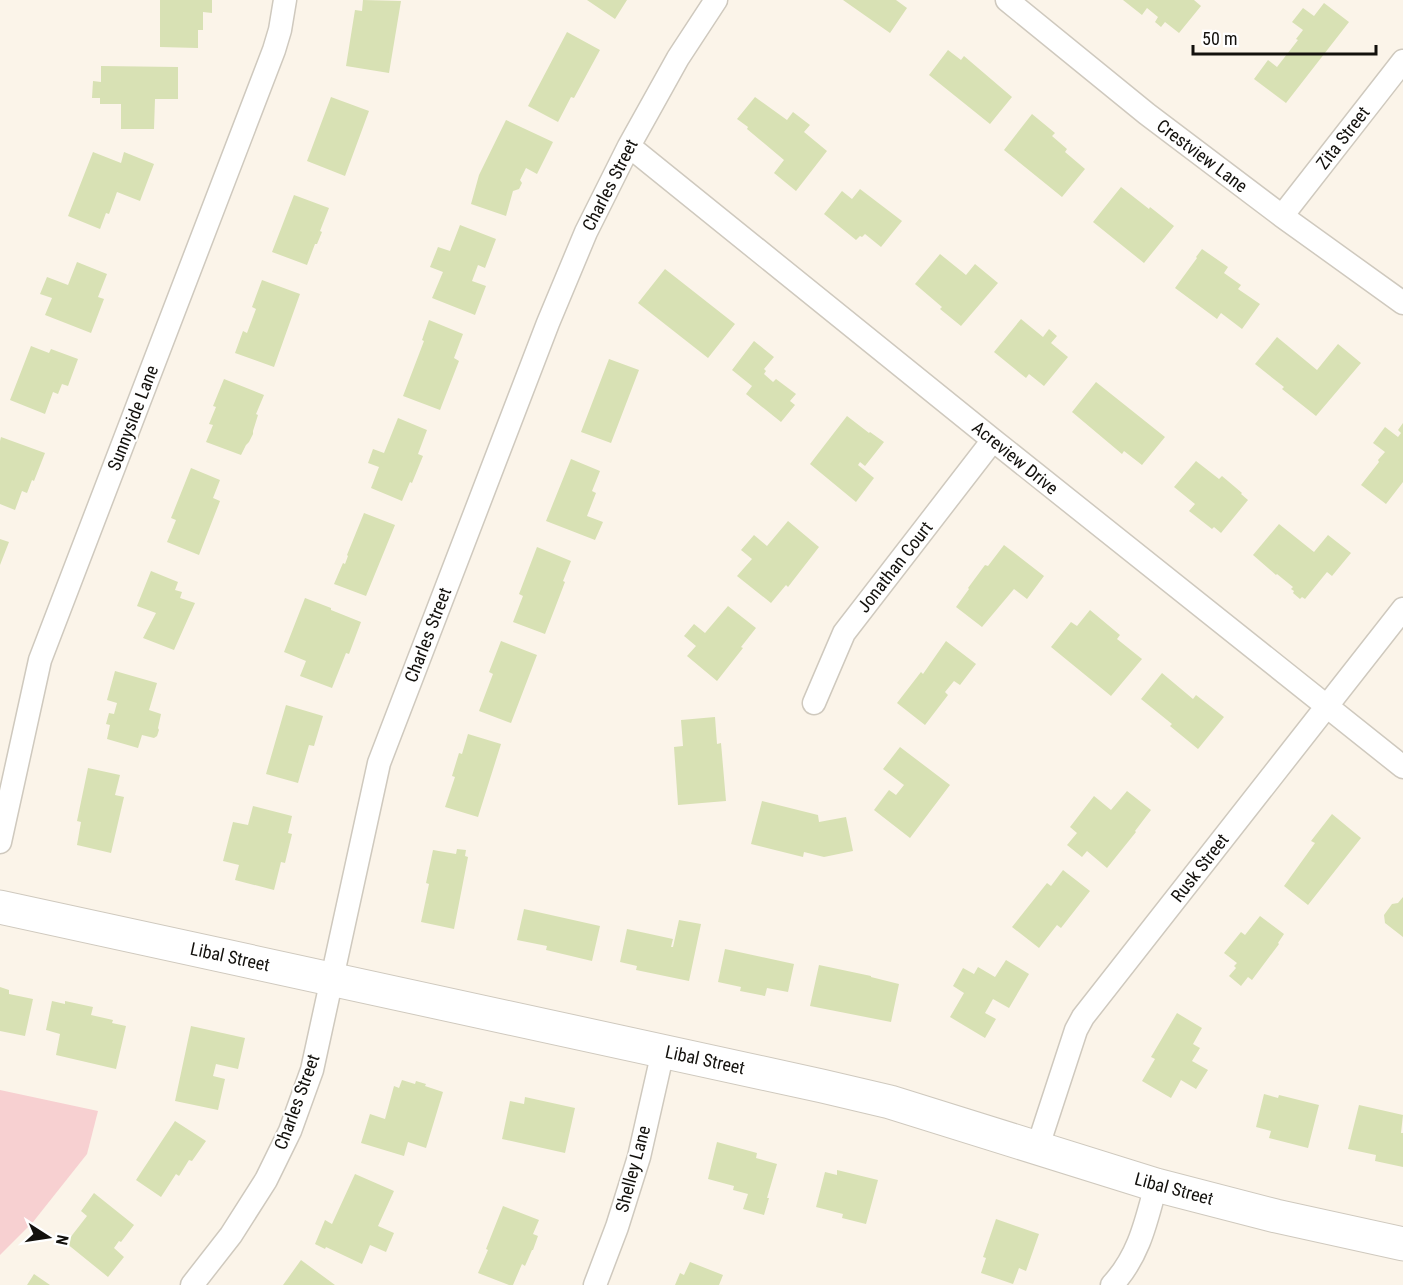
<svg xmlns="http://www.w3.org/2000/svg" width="1403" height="1285" font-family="'Roboto Condensed',sans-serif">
<rect width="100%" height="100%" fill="#fbf4e9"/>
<!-- green -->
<path fill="#f7d0d1" d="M0,1090L98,1111L87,1154L33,1222L0,1255Z"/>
<!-- building -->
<path fill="#d8e1b4" d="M160,0H212V13L203,12V30H198V48L160,47Z
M363,0L401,1L389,73L346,66L355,10L362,11Z
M587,0H627L615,19Z
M843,0H896L907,8L890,33Z
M1123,0H1194L1201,6L1179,33L1165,22L1161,27L1155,22L1158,17L1147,8L1142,15Z
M1324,3L1349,22L1286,103L1254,79L1268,60L1277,67L1298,40L1296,39L1303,30L1292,22L1303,8L1314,16Z
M567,32L600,50L574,98L571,97L558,122L528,106Z
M948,50L961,60L964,56L1012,97L990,124L929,75Z
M101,66L178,67V99H155L154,129H121V104H100V98H92L93,81L101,82Z
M331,97L369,111L345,176L307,161Z
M755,97L787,120L793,112L810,125L804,132L827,151L796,191L774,173L784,160L747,129L748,127L737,119Z
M1032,114L1055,133L1052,136L1067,149L1065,152L1085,169L1062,197L1004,150Z
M506,120L553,142L537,174L526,168L520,180L522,183L519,189L513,191L506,216L471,204L479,175Z
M93,152L121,163L124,152L154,164L140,201L117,192L109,214L106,213L100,229L68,216Z
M1121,187L1149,209L1150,207L1174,226L1144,263L1093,222Z
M860,189L902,221L881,247L865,234L862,237L860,236L856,240L824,214L842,191L852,199Z
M294,195L329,208L320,231L322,232L317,244H315L307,265L272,252Z
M460,225L496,239L485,268L478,265L472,281L486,286L475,315L432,298L443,272L430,267L438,247L450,251Z
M1202,249L1228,267L1224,273L1241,285L1238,289L1260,304L1242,329L1221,313L1217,319L1175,288L1197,258L1196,257Z
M940,254L966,275L975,264L998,283L961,326L940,309L942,307L915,284Z
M77,262L107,274L98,297L104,299L91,333L45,315L52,298L40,294L47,277L68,285Z
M665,269L735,324L708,358L638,303Z
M262,280L300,294L274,367L235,353L243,331L247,333L256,309L252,307Z
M1021,319L1043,337L1049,329L1057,336L1051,343L1068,357L1044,386L1029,374L1026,378L994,352Z
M429,320L463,334L454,358L459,361L440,410L403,396L424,341L422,340Z
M1277,337L1317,370L1338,344L1361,363L1316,416L1282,389L1284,387L1255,364Z
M754,341L774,357L764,369L766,371L764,374L773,382L776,379L796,394L790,401L795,405L781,422L746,394L752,386L732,370Z
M31,346L49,353L51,349L78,359L68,386L62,384L58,394L53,392L45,414L10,400Z
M609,359L639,370L611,443L581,432Z
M224,379L264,395L256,414L258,415L253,431V434L249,442L246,445L241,455L206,442L213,425L209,424L216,407L213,406Z
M1096,382L1165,437L1142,465L1124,451L1122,454L1072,412Z
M847,416L869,433L870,432L884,442L865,466L860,462L858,465L874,478L856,502L810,464Z
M398,418L427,430L418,454L423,456L412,483L410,482L402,501L371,488L379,467L368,463L373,449L384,453Z
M1403,423V482L1386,504L1361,485L1379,462L1378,460L1385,452L1373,443L1385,427L1398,437L1401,433L1398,430Z
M1,437L45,453L34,481L32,480L27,493L22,491L15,510L0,504V441Z
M571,459L600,471L592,491L596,493L587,516L603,522L595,540L546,521Z
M1196,461L1219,479L1222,476L1242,493L1241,494L1248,500L1221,533L1214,527L1212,529L1189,511L1195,504L1174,487Z
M191,468L220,480L213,498L220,501L199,555L167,542L176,520L171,518Z
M364,513L395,525L366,596L334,584L343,563L345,564L348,556L347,555Z
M788,521L819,547L788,587L786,585L771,603L737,576L752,559L741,550L754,535L767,546Z
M1279,524L1314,552L1328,535L1351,553L1332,576L1327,572L1305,599L1302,597L1300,599L1293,593L1294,591L1291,589L1293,587L1277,574L1276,575L1253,555Z
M0,539L9,542L0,565Z
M1004,545L1044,576L1027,599L1014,589L982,627L956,607L969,589L968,588L985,565L988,566Z
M537,547L571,561L563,581L565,582L545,634L513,622L523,596L519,594Z
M151,571L178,582L175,590L182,592L180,598L195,603L174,650L143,638L156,613L137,606Z
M305,598L331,608V610L361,622L349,654L346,653L332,688L300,676L306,661L284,652Z
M728,606L756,628L741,647L743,648L717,681L687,656L696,646L684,636L694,624L705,633Z
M1090,610L1120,635L1117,639L1142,659L1111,696L1051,647L1071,622L1077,626Z
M501,641L537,655L511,723L479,711L493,674L489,672Z
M946,641L976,664L960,685L954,681L945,692L948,695L925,725L897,703L921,672L923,674Z
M115,671L157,683L149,710L161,714L158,728L159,730L157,736L154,738L142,735L138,748L107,739L110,725L106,724L109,713L114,714L117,703L107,700Z
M1162,673L1193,699L1196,695L1224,717L1198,749L1170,726L1172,724L1141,699Z
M286,705L323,716L314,746L309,745L298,783L266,774Z
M715,717L717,744L721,743L726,801L678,805L674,747L683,746L681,720Z
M468,734L501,744L478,817L445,807L455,777L452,776L459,753L462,754Z
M900,747L950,785L910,838L874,810L889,790L896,795L904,785L883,769Z
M88,768L120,775L115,795L124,797L111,853L77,845L81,822L77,821Z
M1127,791L1151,810L1135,831L1136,832L1107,868L1087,851L1082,857L1067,845L1077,833L1070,827L1094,796L1111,810Z
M762,801L818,815L819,822L846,817L853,851L824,857L804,852L803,857L751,844Z
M253,806L292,816L288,833L292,834L285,863L281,862L274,890L235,880L239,865L223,861L233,822L248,825Z
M1332,814L1361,838L1308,905L1284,886L1315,843L1311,841Z
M457,849L466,850L465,856L468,857L454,929L421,922L429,884L426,883L433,850L456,854Z
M1063,870L1090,891L1061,928L1057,925L1039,948L1012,927L1047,883L1051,886Z
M1403,897V937L1385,923L1384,915L1392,904L1398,903Z
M524,909L600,926L592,961L546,950L547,946L517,940Z
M1260,916L1284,934L1278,943L1279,944L1252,980L1248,977L1241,986L1229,976L1236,968L1234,966L1237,963L1224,953L1241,932L1245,935Z
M679,920L701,924L689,981L636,970L637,966L620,962L627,929L673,939L671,947H673Z
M725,949L794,964L788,992L767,988L765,996L740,991L741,987L718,982Z
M1006,960L1029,974L1009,1008L993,999L985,1013L996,1019L985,1038L950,1017L964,993L953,986L963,968L974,974L978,967L995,977Z
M819,965L871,976V977L899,984L891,1022L810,1006Z
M0,987L9,990V994L33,999L25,1036L0,1031Z
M52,1001L65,1004V1001L93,1007L91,1015L113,1020L112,1023L126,1026L116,1069L56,1055L60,1034L46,1030Z
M1177,1013L1202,1028L1193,1044L1200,1048L1192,1061L1208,1070L1196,1089L1181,1080L1171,1098L1142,1081L1155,1059L1151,1057Z
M191,1026L245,1038L238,1069L216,1064L213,1076L225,1079L218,1110L175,1101Z
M402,1080L415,1084L416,1081L426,1084L425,1086L443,1092L426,1148L408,1142L404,1156L361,1143L370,1114L385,1119L394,1086L399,1088Z
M1264,1094L1278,1098L1279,1095L1319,1105L1308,1148L1269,1138L1271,1131L1256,1127Z
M525,1097L575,1108L565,1153L502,1139L510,1101L524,1104Z
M1359,1105L1403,1115L1401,1133H1403V1167L1375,1161L1376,1155L1348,1149Z
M175,1121L206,1141L192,1161L189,1160L179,1176L176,1174L161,1197L136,1180Z
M717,1142L757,1153L756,1158L777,1164L767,1198H769L764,1215L743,1209L748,1194L733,1190L734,1186L708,1179Z
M837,1170L878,1180L866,1224L842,1218L843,1214L816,1207L825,1172L837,1175Z
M355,1174L394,1191L378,1226L394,1233L386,1252L370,1245L362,1264L326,1247L325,1249L315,1244L325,1220L332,1224Z
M94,1193L134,1225L121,1242L119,1241L114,1248L124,1257L108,1277L66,1243L87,1216L81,1211Z
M503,1206L539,1220L533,1234L538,1236L533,1250H532L525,1266L522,1264L513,1285H509L478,1273L488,1250L486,1249Z
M996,1219L1039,1234L1026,1271L1019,1268L1013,1284L981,1273L986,1258L983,1257Z
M301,1260L335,1285H283Z
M690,1262L723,1275L719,1285H675L680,1273L684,1275Z
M34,1274L50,1285H27Z"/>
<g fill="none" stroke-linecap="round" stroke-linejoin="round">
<defs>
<path id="street" d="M1007,0L1147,114L1282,216L1403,303
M629,146L993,440L1403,767
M1282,216L1403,61
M814,703L844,633L993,440
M0,842L40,660L274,50L280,30L285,0
M1037,1149L1076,1030L1083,1017L1403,609
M192,1285L231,1235L266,1180L290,1131L312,1070L379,763L548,323L586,232L629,146L678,58L716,0
M595,1285L617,1227L639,1157L663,1051
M1112,1285C1139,1256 1146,1222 1156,1185"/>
<path id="secondary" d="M0,907L822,1086L890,1102L1156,1185L1276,1216L1403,1244"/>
</defs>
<!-- street casing -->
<use href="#street" stroke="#cfc9be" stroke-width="25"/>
<!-- secondary casing -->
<use href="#secondary" stroke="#cfc9be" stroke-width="35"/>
<!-- street -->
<use href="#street" stroke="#fff" stroke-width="22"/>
<!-- secondary -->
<use href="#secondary" stroke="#fff" stroke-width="33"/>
</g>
<g text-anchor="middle" stroke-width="4.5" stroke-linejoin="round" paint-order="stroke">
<!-- street labels -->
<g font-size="18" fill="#13110d" stroke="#fff">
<text transform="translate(1343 138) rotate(-52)" y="6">Zita Street</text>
<text transform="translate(1202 156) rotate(37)" y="6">Crestview Lane</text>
<text transform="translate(610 185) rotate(-63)" y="6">Charles Street</text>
<text transform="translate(133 418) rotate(-69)" y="6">Sunnyside Lane</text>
<text transform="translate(1015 458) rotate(39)" y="6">Acreview Drive</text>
<text transform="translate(895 567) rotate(-52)" y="6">Jonathan Court</text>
<text transform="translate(428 635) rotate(-69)" y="6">Charles Street</text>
<text transform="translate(1200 868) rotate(-52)" y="6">Rusk Street</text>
<text transform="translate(230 957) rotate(12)" y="6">Libal Street</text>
<text transform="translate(705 1060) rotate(12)" y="6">Libal Street</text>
<text transform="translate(297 1102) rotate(-70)" y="6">Charles Street</text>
<text transform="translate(633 1169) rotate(-75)" y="6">Shelley Lane</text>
<text transform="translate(1174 1189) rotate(15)" y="6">Libal Street</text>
</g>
</g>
<!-- north arrow -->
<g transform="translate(48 1237) rotate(102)" stroke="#ffffff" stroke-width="4.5" paint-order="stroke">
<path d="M0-4.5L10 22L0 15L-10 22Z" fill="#13110d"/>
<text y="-9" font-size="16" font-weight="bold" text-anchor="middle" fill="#13110d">N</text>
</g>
<!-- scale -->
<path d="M1193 45v9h183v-9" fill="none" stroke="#13110d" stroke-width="3"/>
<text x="1202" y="45" font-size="18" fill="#13110d" stroke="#ffffff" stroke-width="4.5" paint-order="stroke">50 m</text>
</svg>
